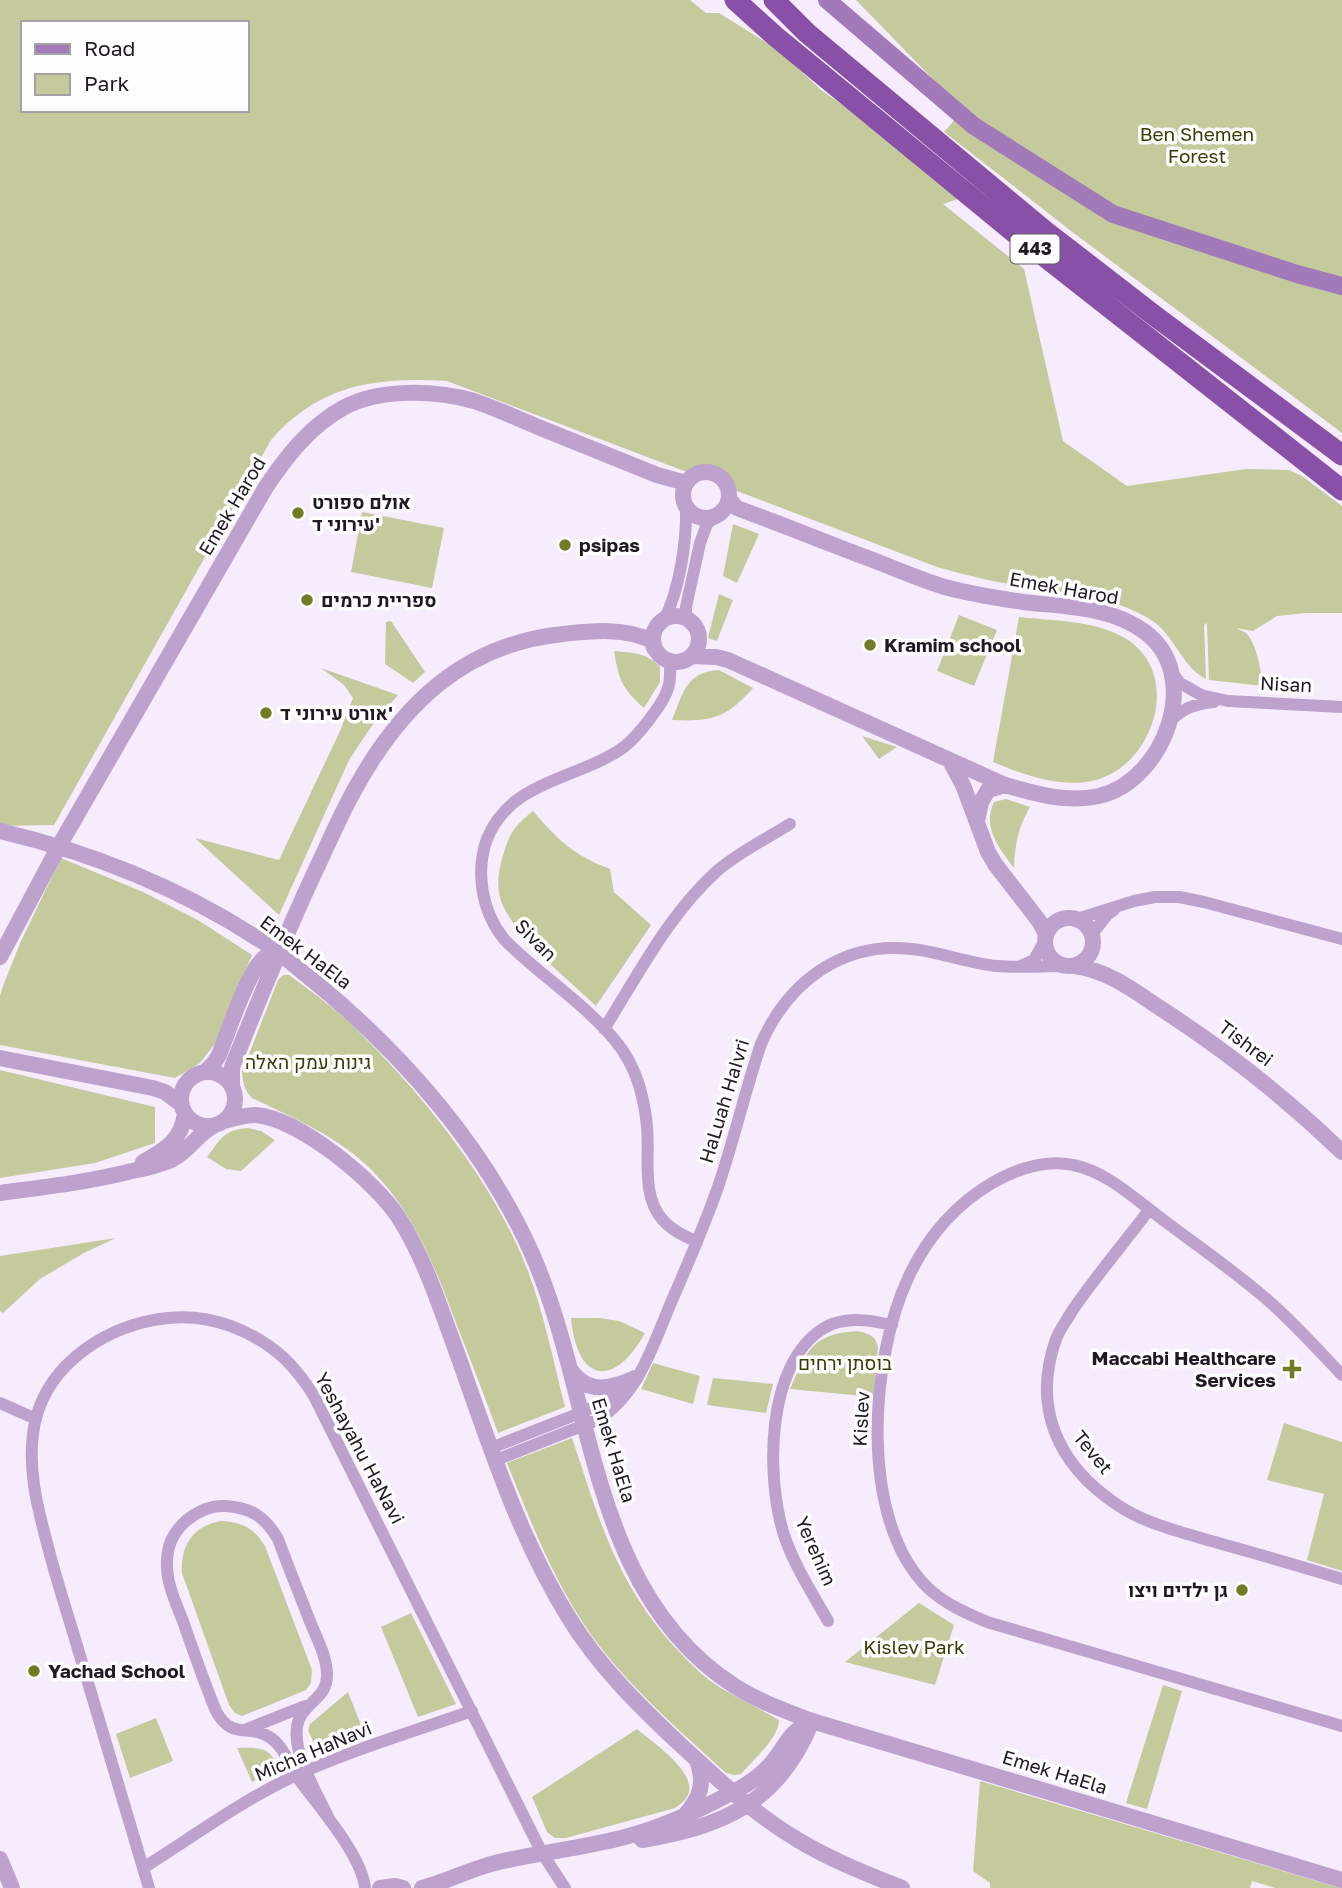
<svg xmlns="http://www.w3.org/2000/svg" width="1342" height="1888" font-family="'Golos Text',Heebo,sans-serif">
<rect width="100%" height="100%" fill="#f7ebfe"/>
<!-- green -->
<path fill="#c5ca9d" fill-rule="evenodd" d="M0,0H690L706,13H719L780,51L821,90L844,106L961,198L943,204L1024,269L1063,441L1127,486L1246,469L1289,470L1302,476L1342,506V613H1306L1277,616L1253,631L1236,628C1239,630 1243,631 1246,633C1257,644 1261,671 1263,686L1209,680L1207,623L1204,625L1206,679C1181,666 1174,634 1151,620C1112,595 1066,594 1022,586C993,582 965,575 937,567L447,381C376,377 320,384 271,440L54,825L0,826ZM23,23H247V110H23Z
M856,0H1342V433L1075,234L944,132L963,110Z
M362,512L444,528L432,588L351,572Z
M733,524L759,534L737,583L723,576Z
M719,594L733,600L717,641L708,638Z
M959,615L997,630L974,686L937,671Z
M1019,617C1053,621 1093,620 1123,637C1184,671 1155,764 1096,780C1062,789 1024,775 993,762Z
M391,621L425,672L413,683L385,664L386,622Z
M614,651C633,653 646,652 660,667V682L644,708C622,688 619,681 614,651Z
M321,668L398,695L371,727L349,760L279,915L195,838L279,860L340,731L353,698L344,685Z
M719,670L753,688C727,718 711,722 672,720C683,693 686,672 719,670Z
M862,736L897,747L879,759Z
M1006,799L1030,807C1018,828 1015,844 1014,868C999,848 982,827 994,802Z
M533,811C558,840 573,855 610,869L614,892L651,925L596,1006C570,981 503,928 499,892C497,881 499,870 502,859C509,834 513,827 533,811Z
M61,858L143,892L198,920L252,955L217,1041L200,1063L175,1078L0,1045V996L3,986L21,941Z
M283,975H289C312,992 335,1008 355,1028C420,1092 484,1170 521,1254C542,1302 552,1356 565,1407L498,1433C485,1398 472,1363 458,1328C433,1262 409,1197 351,1152C321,1129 285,1114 252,1098C244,1090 243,1083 242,1072L278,980Z
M0,1070L155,1107V1143L95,1163L0,1178Z
M248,1128L261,1131L275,1140L241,1171L226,1169L207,1157C221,1139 223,1130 248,1128Z
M116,1238L84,1253L40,1279L3,1313L0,1311V1256Z
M571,1318H600L619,1321L645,1333C614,1389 577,1383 571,1318Z
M857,1331C869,1334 876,1335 878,1348L873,1397L790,1389C807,1351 811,1334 857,1331Z
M653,1363L700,1376L693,1404L641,1389Z
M713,1378L773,1384L766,1413L707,1405Z
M1284,1423L1342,1442V1571L1307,1560L1324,1494L1267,1480Z
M572,1438C598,1516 615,1579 671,1643C683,1656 695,1669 709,1680C731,1696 756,1706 779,1720C779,1738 752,1761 741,1774L734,1775L726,1773C679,1730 630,1688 592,1636C554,1583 531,1522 507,1463Z
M220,1521C242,1522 253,1527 265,1546L312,1670L311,1683L306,1690L242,1716L235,1713L229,1705L182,1573C180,1545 194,1526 220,1521Z
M919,1603L954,1625L935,1685L845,1662Z
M411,1613L456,1704L418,1717L381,1627Z
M1163,1685L1182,1691L1147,1809L1126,1803Z
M348,1692L365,1735L323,1752L317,1750L308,1730L310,1724Z
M156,1718L173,1761L130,1778L116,1734Z
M637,1729C653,1743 700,1773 687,1797C684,1802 679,1805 675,1808L566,1838H555L547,1832L532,1797Z
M237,1748C253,1748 271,1745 276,1765L271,1771L252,1782Z
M980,1781L1340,1888H1275L1252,1881L1250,1888H990V1883L973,1871Z"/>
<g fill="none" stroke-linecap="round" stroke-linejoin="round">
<!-- minor -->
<path stroke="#bca2cd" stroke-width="12" d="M664,620C680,589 687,540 686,505
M691,622L686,614V607L700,543L707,524L719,514
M670,662C670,670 671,680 668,688C665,700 656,710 649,720C642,729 633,740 624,747C578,780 511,779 487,839C475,872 482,912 504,939C512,948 522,956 531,964C559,988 590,1011 614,1039C625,1052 634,1069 639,1085C643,1099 646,1112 647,1127C650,1156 641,1195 662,1219C671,1230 685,1236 697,1242
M1171,671L1180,683L1201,695L1228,701L1342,707
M1169,722C1183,708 1194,704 1214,702
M1077,919L1134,901L1155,897H1179L1204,902L1342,939
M1092,934L1108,914L1114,910
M1021,966L1034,960L1044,942
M604,1029C638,975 669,914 717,871C739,852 766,839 790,824
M1149,1210C1124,1243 1096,1276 1072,1311C1067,1320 1060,1329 1056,1339C1032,1407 1057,1464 1116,1504C1145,1524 1181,1532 1215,1542C1257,1554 1300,1566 1342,1579
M1342,1375C1319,1351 1296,1325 1271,1303C1236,1272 1196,1245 1158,1216C1133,1197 1105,1171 1073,1165C1045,1159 1015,1170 992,1183C955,1205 927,1238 909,1276C870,1358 858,1520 928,1588C945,1604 966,1613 987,1622L1342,1726
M0,1403L36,1419
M491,1448L580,1413L612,1398L627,1388
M496,1460L597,1420C638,1395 652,1348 670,1305C687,1266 704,1227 718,1187C734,1140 745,1091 761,1044C788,982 842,941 912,949C940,952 968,963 996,966C1019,968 1042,966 1065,966
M828,1621C812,1593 794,1565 784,1535C766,1478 765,1364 824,1328C845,1316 870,1320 892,1325
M247,1729L305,1706
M329,1819C317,1792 280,1736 305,1710C315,1698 327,1693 327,1675C327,1656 316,1637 309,1619C299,1593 288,1566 278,1539C265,1517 252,1508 226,1506C212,1505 198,1511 187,1520C174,1531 167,1546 167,1562C166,1584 177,1605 184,1624C194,1653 204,1682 216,1711C232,1741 249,1723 271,1738C285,1748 289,1765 298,1778C318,1806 362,1855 365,1888
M143,1868C191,1838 238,1803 290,1778C348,1751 411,1732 472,1711
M149,1888C125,1808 102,1729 78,1649C68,1615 57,1582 48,1547C37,1506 26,1465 35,1422C49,1361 110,1324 168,1318C211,1313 254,1331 285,1359C296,1370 306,1383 314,1396L542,1853L565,1888"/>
<!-- tertiary -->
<path stroke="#bca2cd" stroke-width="16" d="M683 495a23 23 0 1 1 46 0a23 23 0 1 1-46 0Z
M653 639a23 23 0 1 1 46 0a23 23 0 1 1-46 0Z
M692,656L716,657L728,660L1005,785C1036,794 1067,803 1099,796C1164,781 1204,676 1145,632C1110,606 1064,607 1023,602C997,598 970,594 945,587C918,579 892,567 865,557C823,541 780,524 737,508L729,499
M950,761L963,785L988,852L995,864L1039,921L1046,934
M977,821L981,802L988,790L1005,785
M0,831C98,854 192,893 275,950C289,960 302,972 315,982C405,1056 486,1149 533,1256C596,1401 588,1593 736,1687C760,1702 786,1711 812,1721L1342,1880
M1045 942a24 24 0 1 1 48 0a24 24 0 1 1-48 0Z
M0,957L59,846L266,487C286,457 310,426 343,408C379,388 435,390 474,401C501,410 527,423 553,433C588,447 622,461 657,475L686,483
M1074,966C1107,970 1133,990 1160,1008C1225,1050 1286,1098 1342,1152
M0,1058L153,1088L165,1092L181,1104
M181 1099a27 27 0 1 1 54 0a27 27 0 1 1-54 0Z
M205,1072L214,1063L219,1055C228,1032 247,974 263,959C267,955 272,953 278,952
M232,1085V1067C260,997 288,928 320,861C331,837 342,812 355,789C401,705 464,644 563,634C591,631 626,627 652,641L654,648
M224,1121C234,1118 245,1115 256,1115C300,1119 375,1181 399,1218C425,1259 440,1307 457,1353C489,1443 518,1536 569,1618C599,1667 642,1709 684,1748C720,1781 755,1815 798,1840C831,1860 867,1874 902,1888
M143,1162C165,1150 182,1140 185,1113
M0,1193C44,1187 89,1182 132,1171C146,1168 161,1165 173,1159C190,1150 198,1133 215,1125
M570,1369C587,1395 610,1389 635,1378
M685,1815C701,1797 705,1783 697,1760
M642,1840C724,1826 779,1803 812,1721
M0,1859L12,1888
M380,1888L395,1886L403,1888
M422,1888C449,1881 472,1868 499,1862C541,1852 584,1848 625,1837C662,1827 696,1812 729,1794C744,1787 758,1778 769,1766C786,1748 787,1732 812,1721"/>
<!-- secondary -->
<path stroke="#a27aba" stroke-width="18" d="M827,0L974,126L1113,214L1297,274L1342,286"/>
<!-- trunk -->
<path stroke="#8850a6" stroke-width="21" d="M735,0L775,36L1016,234L1342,490
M774,0L807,33L1045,231L1155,316L1342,455"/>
</g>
<!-- markers -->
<g fill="#747a23" stroke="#fdfdfd" stroke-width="2.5">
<circle cx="298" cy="513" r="7"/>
<circle cx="565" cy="545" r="7"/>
<circle cx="307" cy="600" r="7"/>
<circle cx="870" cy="645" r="7"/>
<circle cx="266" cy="713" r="7"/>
<path d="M1288.5 1358.5h7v7h7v7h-7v7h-7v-7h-7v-7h7z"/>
<circle cx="1242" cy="1590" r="7"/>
<circle cx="34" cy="1671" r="7"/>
</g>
<g text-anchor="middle" stroke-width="7" stroke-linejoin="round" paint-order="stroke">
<!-- shield labels -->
<rect fill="#fdfdfd" stroke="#625d65" stroke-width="2" x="1010.5" y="234.5" width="49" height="29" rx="5"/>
<g font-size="18" font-weight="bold" fill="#201924">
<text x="1035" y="255">443</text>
</g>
<!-- park labels -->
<g font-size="19" fill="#393c04" stroke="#fdfdfd">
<text x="1197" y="141">Ben Shemen<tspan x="1197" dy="22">Forest</tspan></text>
<text x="308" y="1069">גינות עמק האלה</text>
<text x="845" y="1370">בוסתן ירחים</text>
<text x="914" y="1654">Kislev Park</text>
</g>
<!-- poi labels -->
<g font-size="19" font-weight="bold" fill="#201924" stroke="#fdfdfd" text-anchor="start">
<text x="312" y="509">אולם ספורט<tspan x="312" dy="22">עירוני ד'</tspan></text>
<text x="579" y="552">psipas</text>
<text x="321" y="607">ספריית כרמים</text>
<text x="884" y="652">Kramim school</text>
<text x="280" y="720">אורט עירוני ד'</text>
<text x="1276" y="1365" text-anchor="end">Maccabi Healthcare<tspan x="1276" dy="22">Services</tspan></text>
<text x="1228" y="1597" text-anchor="end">גן ילדים ויצו</text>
<text x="48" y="1678">Yachad School</text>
</g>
<!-- street labels -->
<g font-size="19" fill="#201924" stroke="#fdfdfd">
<text transform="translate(232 506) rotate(-59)" y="7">Emek Harod</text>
<text transform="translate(1064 588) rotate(10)" y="7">Emek Harod</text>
<text transform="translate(1286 684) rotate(3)" y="7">Nisan</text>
<text transform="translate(536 940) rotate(45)" y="7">Sivan</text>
<text transform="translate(306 952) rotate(37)" y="7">Emek HaEla</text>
<text transform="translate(1246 1043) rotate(37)" y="7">Tishrei</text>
<text transform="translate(724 1101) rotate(-73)" y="7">HaLuah HaIvri</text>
<text transform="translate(861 1419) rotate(-87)" y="7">Kislev</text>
<text transform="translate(360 1448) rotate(62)" y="7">Yeshayahu HaNavi</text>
<text transform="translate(614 1450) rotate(73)" y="7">Emek HaEla</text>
<text transform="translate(1093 1452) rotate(51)" y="7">Tevet</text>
<text transform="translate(816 1551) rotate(66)" y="7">Yerehim</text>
<text transform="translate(313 1751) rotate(-23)" y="7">Micha HaNavi</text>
<text transform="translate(1055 1772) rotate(17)" y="7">Emek HaEla</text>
</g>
</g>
<!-- legend -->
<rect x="21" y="21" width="228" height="91" fill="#fdfdfd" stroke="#a5a2a6" stroke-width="2"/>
<rect x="35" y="44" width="35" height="10" fill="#a27aba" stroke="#a5a2a6" stroke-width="2"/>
<text x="84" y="56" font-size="21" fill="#201924">Road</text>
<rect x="35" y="74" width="35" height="21" fill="#c5ca9d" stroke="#a5a2a6" stroke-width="2"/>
<text x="84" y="91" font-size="21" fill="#201924">Park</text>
</svg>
